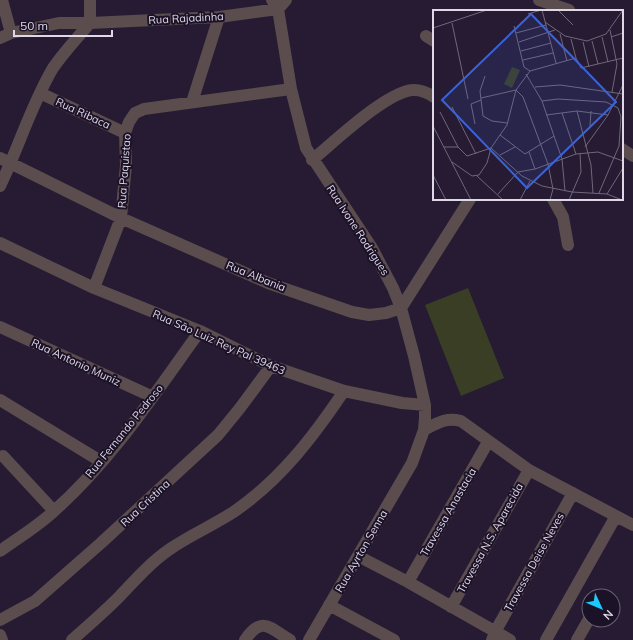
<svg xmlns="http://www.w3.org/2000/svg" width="633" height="640" font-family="Mulish,sans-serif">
<rect width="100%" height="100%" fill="#261b32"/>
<!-- green -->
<path fill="#3a3e24" d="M468,288L504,378L461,396L425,305Z"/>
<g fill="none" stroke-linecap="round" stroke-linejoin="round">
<!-- minor -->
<path stroke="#5b4c4d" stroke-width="12" d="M2,0L11,33
M272,0L278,9L291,89L306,148L372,248L393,288L401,308L414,356L425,405V418L424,430L412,463L309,640
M539,0L569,10
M426,36L434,41
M0,38L11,33L59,23H90L219,17L278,9L286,0
M40,93L125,133
M192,102L219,17
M622,149L633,156
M0,158L121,218L268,283L352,312L369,315L386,313L401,308L470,199
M312,160C333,143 388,90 414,90C422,90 428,93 434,97
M0,186C19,147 31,105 53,68C64,52 77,38 90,23V0
M553,199L563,217L568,245
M0,243L94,288L200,331L271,366L344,391L402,403L425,405
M94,288L121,218L126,165L125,133L129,122L135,113L144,109L291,89
M0,327L153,397
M0,400L102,462
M424,430C437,423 446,417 461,421L529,470L633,525
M3,456L54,511
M0,551C18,538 38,526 54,511C112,460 155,393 200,331
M358,556L408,582L510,640
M408,582L488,442
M329,605L394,640
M451,607L529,470
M0,620L35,601L101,543L218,435L240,408L271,366
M0,635L2,640
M72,640C88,626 104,612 119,597C135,580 151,562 170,549C190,535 214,525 235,511C281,479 313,437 344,391
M245,640C262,615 270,628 290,640
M492,640L495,632L573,493
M546,640L616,516
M577,640L589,619"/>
</g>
<g text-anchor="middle" stroke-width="4" stroke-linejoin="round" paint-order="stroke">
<!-- street labels -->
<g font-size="11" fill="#ded8e7" stroke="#1c1228">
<text transform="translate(186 18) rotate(-3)" y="4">Rua Rajadinha</text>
<text transform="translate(83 113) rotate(25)" y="4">Rua Ribaca</text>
<text transform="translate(124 171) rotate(-86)" y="4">Rua Paquistao</text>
<text transform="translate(358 230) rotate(57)" y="4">Rua Ivone Rodrigues</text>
<text transform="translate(256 276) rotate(22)" y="4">Rua Albania</text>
<text transform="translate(219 342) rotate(24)" y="4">Rua Sāo Luiz Rey Pal 39463</text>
<text transform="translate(76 362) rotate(25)" y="4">Rua Antonio Muniz</text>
<text transform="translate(124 431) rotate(-51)" y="4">Rua Fernando Pedroso</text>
<text transform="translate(145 503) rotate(-43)" y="4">Rua Cristina</text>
<text transform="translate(448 512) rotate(-60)" y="4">Travessa Anastacia</text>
<text transform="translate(490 538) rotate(-61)" y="4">Travessa N.S. Aparecida</text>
<text transform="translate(361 551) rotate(-60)" y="4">Rua Ayrton Senna</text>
<text transform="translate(534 562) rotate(-61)" y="4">Travessa Deise Neves</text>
</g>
</g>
<!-- overview -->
<g transform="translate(433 10)">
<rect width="190" height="190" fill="#261b32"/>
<path d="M79,57L87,60L79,78L71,74Z" fill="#3a3e24"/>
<path fill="none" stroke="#70677a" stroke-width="1" d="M109,0L123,53M125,0L140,15M95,4L108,0M112,12L132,26L154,31L173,24L190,0M19,13L35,89M81,16L91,57L97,61M0,18L54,0M177,20L184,54L179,82M83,23L113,15M127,24L134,51M169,27L175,52M178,27L190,23M138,29L143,48M159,31L165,54M86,32L122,20M150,32L156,57M88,41L118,33M90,50L120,43M93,64L109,91L121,126L129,149L132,181M52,66L47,81L50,106L59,111L74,113M102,77L127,75L190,84M48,88L83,80L90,87L115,154L120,179L117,190M109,91L125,89L173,92L185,98L188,107L186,136L166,183M19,97L43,144M144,101L158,155L160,183M7,102L25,137L34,146L58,138L89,166L109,176L139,182L174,184L189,190M129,103L143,144M113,105L144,101L175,105M42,114L38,94L48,90M0,116L38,190M157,116L158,101M67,125L92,144L121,126M11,137H25M152,137L175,105L190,75M96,142L102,159M67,145L82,137M19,152L39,166L46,165L54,153L58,138L74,115L83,80L97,61L143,48L148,58L190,48M0,165L13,190M44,166L70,190M65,184L85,162L102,159L143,144L165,142L190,151M174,184L190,158M87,190L97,171M136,190L148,162L147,143"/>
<path fill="#3a63da" fill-opacity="0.15" stroke="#3a63da" stroke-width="2" d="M98,4L183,92L94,178L9,90Z"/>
<rect width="190" height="190" fill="none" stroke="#ded8e7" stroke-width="2"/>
</g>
<!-- north arrow -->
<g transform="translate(601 608) rotate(134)"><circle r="19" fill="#1c1228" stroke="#6a6174"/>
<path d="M0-3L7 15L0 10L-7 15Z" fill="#1cc9fc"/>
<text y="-6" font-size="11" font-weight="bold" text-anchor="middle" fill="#ded8e7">N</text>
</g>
<!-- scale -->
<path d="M14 30v6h98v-6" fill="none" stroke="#ded8e7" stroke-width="2"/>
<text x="20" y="30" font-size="12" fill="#ded8e7" stroke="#1c1228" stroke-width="3" paint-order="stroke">50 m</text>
</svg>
